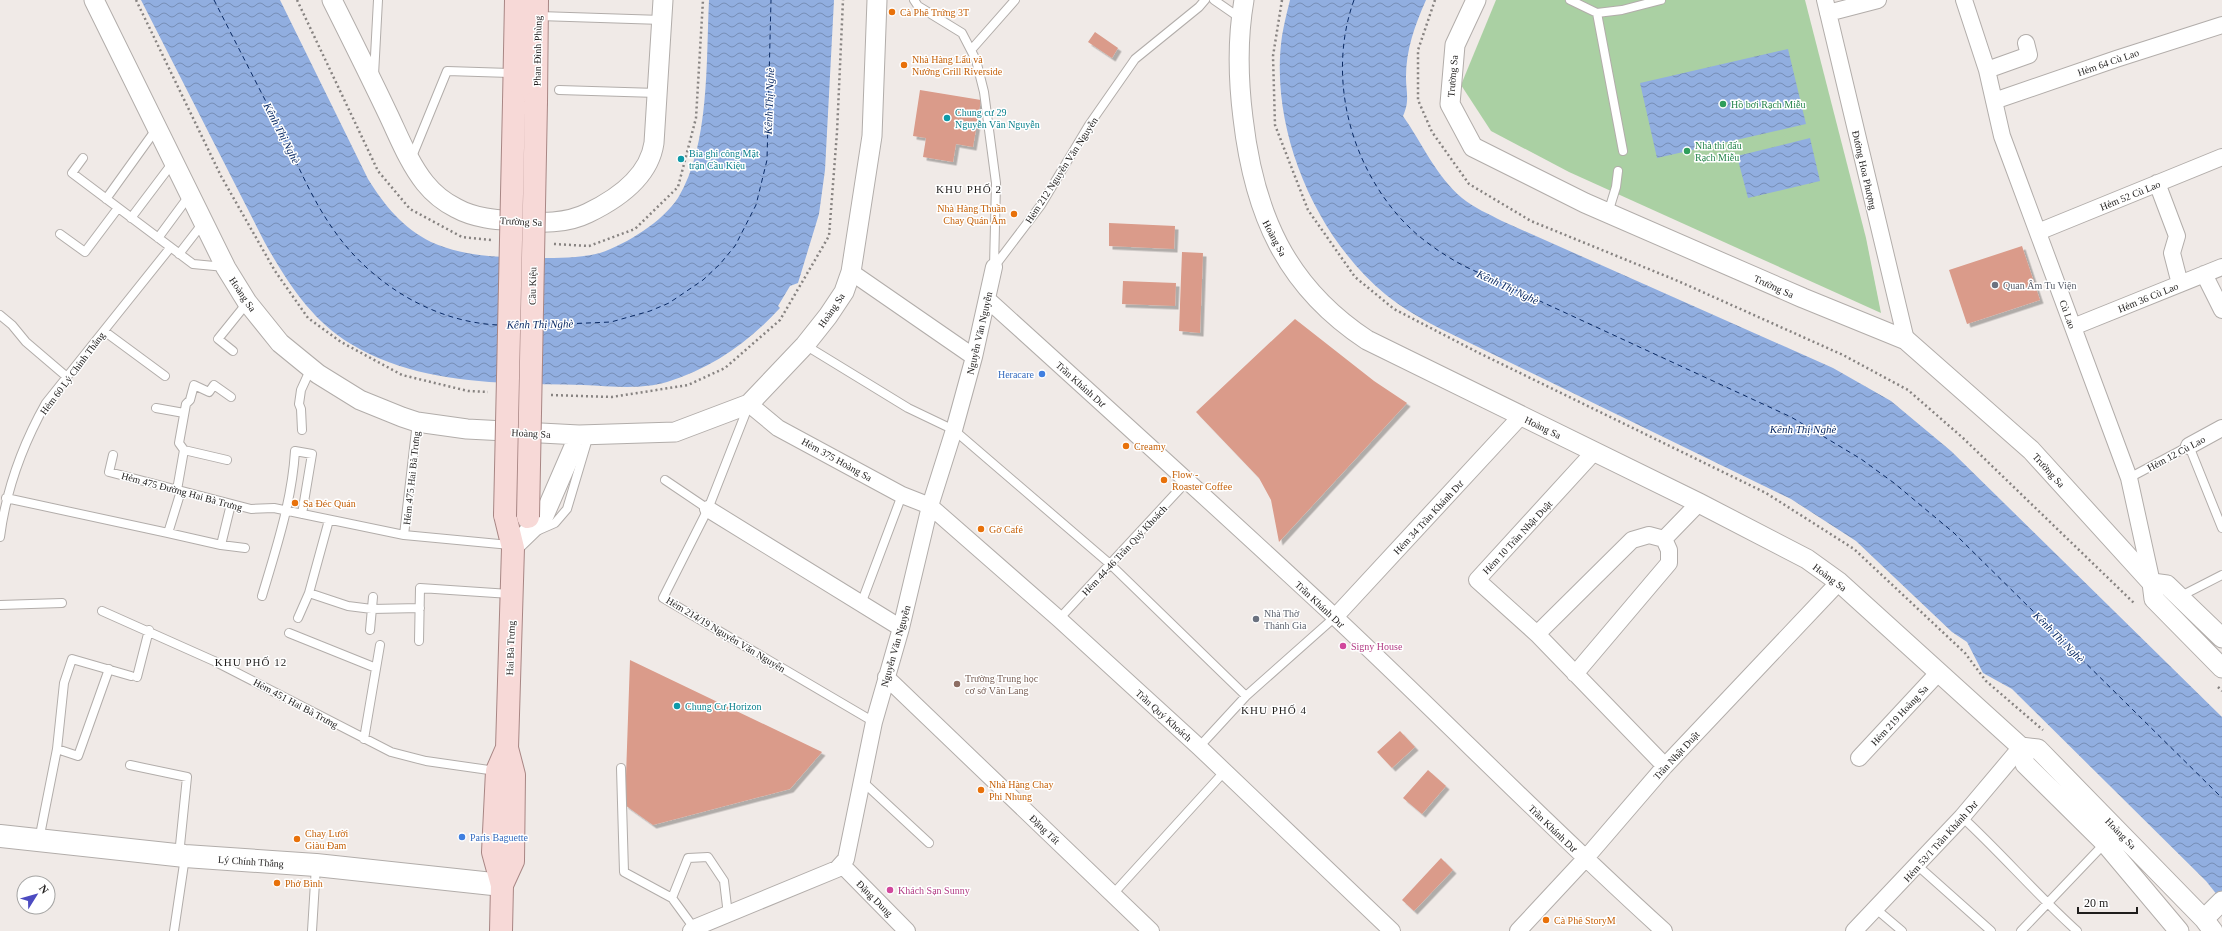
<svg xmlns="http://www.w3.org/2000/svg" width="2222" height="931" font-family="'Times New Roman',serif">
<defs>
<pattern id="water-waves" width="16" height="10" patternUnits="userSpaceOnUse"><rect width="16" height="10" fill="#91aee0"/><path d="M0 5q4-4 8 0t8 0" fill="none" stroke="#768db5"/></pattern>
<filter id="shadow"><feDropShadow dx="3.5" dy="3.5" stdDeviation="0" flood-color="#0004"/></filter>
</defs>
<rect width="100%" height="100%" fill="#f0eae7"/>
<!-- pitch -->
<path fill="#aad0a3" d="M1496,0H1805L1866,238L1881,313L1569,172L1491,131L1461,85Z"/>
<!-- water -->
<path fill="url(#water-waves)" d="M141,0H280L368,179C384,205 403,228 431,242C467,258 502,257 540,258C560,258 581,258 600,253C627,244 663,221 678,198C710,146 706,60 709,0H834L825,170L819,214L798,283L790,286L778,306L780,308C748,343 712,368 667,382C641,390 610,386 583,385C504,383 421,386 351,344C312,321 287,282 265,243Z
M1290,0H1426C1415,25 1406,49 1406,77C1406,93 1410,100 1403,116C1422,143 1436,176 1462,198C1474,208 1489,214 1502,221L1833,368L1891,401L1951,451L2222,717V901L2206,881L2012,689L1983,673L1967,642L1952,632L1856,541L1791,499L1439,328C1420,318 1402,308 1385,294C1314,235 1269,127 1282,36C1284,24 1287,12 1290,0Z
M1788,49L1806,124L1657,158L1640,83Z
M1810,138L1820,181L1748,198L1737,156Z"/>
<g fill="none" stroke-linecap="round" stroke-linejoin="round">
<!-- ferry -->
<path stroke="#0a2a64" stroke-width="1" stroke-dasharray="5 4" stroke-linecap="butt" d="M214,0C237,45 260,90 283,135C299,167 313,201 333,229C370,283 433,322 498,325
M1354,0C1327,75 1349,163 1403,221C1421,240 1442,254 1464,266L1791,417L1861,459L1894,483L1954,533L2222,798
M541,325L611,322L650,311L669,303L703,280L720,264L735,246L756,205L767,160L771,0"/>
</g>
<!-- building -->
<path fill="#da9b8a" filter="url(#shadow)" d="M1095,32L1118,48L1112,58L1088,42Z
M920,90L981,100L973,147L956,144L953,162L923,157L926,138L913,136Z
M1109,223L1175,226L1174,249L1109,246Z
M2022,246L2040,300L1967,324L1949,270Z
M1182,252L1203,253L1200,333L1179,331Z
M1123,281L1176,283L1175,306L1122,304Z
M1295,319L1374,381L1407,403L1279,542L1271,500L1259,478L1196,412Z
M630,660L822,752L790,789L653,825L625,805Z
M1400,731L1415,747L1392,768L1377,752Z
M1428,770L1446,786L1422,814L1403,798Z
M1441,858L1453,870L1414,911L1402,900Z"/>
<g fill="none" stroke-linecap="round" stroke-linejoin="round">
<defs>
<path id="service" d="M914,0L918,6L962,33L976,60L984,92L996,183L994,267
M1214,0L1240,18
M1570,0L1597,13L1622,10L1661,0
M1597,13L1623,151
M539,16L662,20
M971,50L1015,0
M374,75L378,0
M559,90L657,93
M83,158L72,173L193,264L225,267
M411,159L447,71L514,73
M106,199L157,128
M1608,213L1616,187L1618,171
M131,218L174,161
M60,234L85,252L118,208
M158,238L189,196
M179,254L203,223
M994,267L1041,205L1089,125L1135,59L1199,7L1205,0
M0,315L12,325L26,342L67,377
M104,331L165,376
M805,345L908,408L954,430L1110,564L1246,696
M233,351L218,339L247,303
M748,407L708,509L663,598L874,722
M156,408L184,413
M302,430L301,409L299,404L301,390L311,368
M184,450L227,460
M113,455L109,472L251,509L274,508L404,535L511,545
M2129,478L2189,446L2222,528
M665,480L708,509
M177,490L184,450L179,443L186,404L190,400L194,385L209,392L214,385L231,397
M6,498L168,533L181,491
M539,530L555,523L567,509L589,435
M168,533L221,545L245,548
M404,535L417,422
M0,537C6,490 23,444 46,403L170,248
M221,545L231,504
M309,593L348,606L372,609L420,608
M262,596C276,549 292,501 295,451L312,454L302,514
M2179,597L2222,575
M861,604L902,495
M0,605L62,603
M102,611L214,661L391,752L426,761L496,771
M298,618L309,593L329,520
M1059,619L1188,480
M370,630L373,597
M289,633L376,668
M419,641L420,588L511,594
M137,677L149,630
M364,739L380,645
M1199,747L1246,696L1335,617
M57,749L78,756L109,669
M130,765L187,777L179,855
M621,768L624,872L672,898
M862,781L929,843
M1962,817C2002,854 2037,895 2077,931
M39,840L57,749L64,683L72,659L131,676
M1918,866L1991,931
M1113,894L1224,772
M1876,909L1902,931
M694,928L672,898L688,858L708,857L724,881L728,915
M174,931L185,857
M312,931L316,866
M2021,931L2105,843"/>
<path id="minor" d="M1825,0L1906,340
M1964,0L1987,70L2002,136L2129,478L2152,583
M1828,13L1878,0
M1987,70L2029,55L2026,43
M1994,101L2116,59L2222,25
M2157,183L2177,236L2172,253L2180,284
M2038,232L2222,157
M851,272L974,357
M2204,274L2222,310
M987,299C1103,404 1219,509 1334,616C1445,720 1551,829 1664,931
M2073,327L2222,267
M749,404L778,428L902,495L930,506L1059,619L1199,747L1392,931
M2189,446L2222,428
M1594,452L1477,580L1537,634L1665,766
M708,509L901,628
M1335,617L1521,416
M1537,634L1632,540L1649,535L1664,539L1699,503
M1575,674L1669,563V550L1664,539
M886,677L1151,931
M1859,758L1939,672
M842,865L907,931
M691,931L694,928L837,869L846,859L874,722L901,628L930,506L954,430L974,357L994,267
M1518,931L1585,859L1665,766L1839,582
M1854,931L1962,817L2021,747"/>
<path id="tertiary" d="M94,0L226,268L247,302L280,343L318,374L360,400L402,417L417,422L467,429L579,435L675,432L749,404L805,345L828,316L844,292L851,272L872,136L877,0
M332,0C351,38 370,76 388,114C399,137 409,163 425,183C433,193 444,202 456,208C474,218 496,220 517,221C541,223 566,224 588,213C617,199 649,177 654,143L663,0
M1244,0C1237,40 1238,78 1243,118C1254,213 1285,286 1367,340L1699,503L1807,559L1839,582L2021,747L2038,749L2204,919L2213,931
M1476,0L1455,45L1450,104L1473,147L1585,203L1803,298L1906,340L2031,450L2152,583L2154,599L2222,668
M514,546L543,518L579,435
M2152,583L2167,585L2222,638
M2021,747L2025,764L2105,843L2179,931
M2204,919L2222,901"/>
<path id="secondary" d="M0,836L185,856L316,865L502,885"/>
<path id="primary" d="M514,102L516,0
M536,102L537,0
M502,885L513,861L514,775L507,748L513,548L505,515
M501,931L502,885L493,852L497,771L507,748"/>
</defs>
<!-- service casing -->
<use href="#service" stroke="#b2adaa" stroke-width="10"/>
<!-- minor casing -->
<use href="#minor" stroke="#b2adaa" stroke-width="18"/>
<!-- tertiary casing -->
<use href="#tertiary" stroke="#b2adaa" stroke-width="21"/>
<!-- secondary casing -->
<use href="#secondary" stroke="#b2adaa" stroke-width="24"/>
<!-- primary casing -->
<use href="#primary" stroke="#a88684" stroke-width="24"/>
<!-- path -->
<path stroke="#878381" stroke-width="2.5" stroke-dasharray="2 3" stroke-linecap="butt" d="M136,0L221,176L275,271L308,318L341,342L402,375L468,391L488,392
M297,0L378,171L410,209L462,237L491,240
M1282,0L1273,56L1275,125L1308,210L1355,277L1394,309L1477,352L1766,493L1854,549L1965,653L1986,681L2043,730
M1435,0L1418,50V100L1432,132L1469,184L1531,221L1678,281L1843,355L1908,390L1963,438L2135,604
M554,244L589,246L635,229L678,187L696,118L703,0
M551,395L612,397L688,385L725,368L780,320L829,236L837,132L843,0
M2218,687L2222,691"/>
<!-- service -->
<use href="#service" stroke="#fff" stroke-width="8"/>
<!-- minor -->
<use href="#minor" stroke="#fff" stroke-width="16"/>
<!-- tertiary -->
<use href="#tertiary" stroke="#fff" stroke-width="19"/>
<!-- secondary -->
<use href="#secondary" stroke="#fff" stroke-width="22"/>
<!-- primary -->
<use href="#primary" stroke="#f7d9d7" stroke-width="22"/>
<defs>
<path id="primary-bridge" d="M505,515L514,102
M528,517L536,102"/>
</defs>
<!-- primary-bridge casing -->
<use href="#primary-bridge" stroke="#a88684" stroke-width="24" stroke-linecap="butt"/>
<!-- primary-bridge -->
<use href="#primary-bridge" stroke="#f7d9d7" stroke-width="22"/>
</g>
<!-- markers -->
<g fill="#e8710a" stroke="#fff" stroke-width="1.5">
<circle cx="892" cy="12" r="4"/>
<circle cx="904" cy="65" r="4"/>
<circle cx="1014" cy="214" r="4"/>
<circle cx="1126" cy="446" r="4"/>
<circle cx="1164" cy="480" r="4"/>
<circle cx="295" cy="503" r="4"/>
<circle cx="981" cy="529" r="4"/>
<circle cx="981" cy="790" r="4"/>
<circle cx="297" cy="839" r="4"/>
<circle cx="277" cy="883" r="4"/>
<circle cx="1546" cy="920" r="4"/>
</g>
<g fill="#2e9e5b" stroke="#fff" stroke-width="1.5">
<circle cx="1723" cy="104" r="4"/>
<circle cx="1687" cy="151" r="4"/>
</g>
<g fill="#0f9aa8" stroke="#fff" stroke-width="1.5">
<circle cx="947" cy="118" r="4"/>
<circle cx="681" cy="159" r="4"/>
<circle cx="677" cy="706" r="4"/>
</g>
<g fill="#6b7280" stroke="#fff" stroke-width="1.5">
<circle cx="1995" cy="285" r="4"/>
<circle cx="1256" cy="619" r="4"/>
</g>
<g fill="#3f7fe0" stroke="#fff" stroke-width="1.5">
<circle cx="1042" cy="374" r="4"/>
<circle cx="462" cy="837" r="4"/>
</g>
<g fill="#d1479c" stroke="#fff" stroke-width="1.5">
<circle cx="1343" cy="646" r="4"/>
<circle cx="890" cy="890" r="4"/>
</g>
<circle fill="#8d6e63" stroke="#fff" stroke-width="1.5" cx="957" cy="684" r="4"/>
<g text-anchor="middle" stroke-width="3" stroke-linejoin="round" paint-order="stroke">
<!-- food labels -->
<g font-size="10" fill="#c56008" stroke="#fff" text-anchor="start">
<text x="900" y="16">Cà Phê Trứng 3T</text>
<text x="912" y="63">Nhà Hàng Lẩu và<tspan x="912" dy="12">Nướng Grill Riverside</tspan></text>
<text x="1006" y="212" text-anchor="end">Nhà Hàng Thuần<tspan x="1006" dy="12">Chay Quán Âm</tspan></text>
<text x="1134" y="450">Creamy</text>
<text x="1172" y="478">Flow -<tspan x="1172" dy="12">Roaster Coffee</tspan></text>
<text x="303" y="507">Sa Đéc Quán</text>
<text x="989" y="533">Gờ Café</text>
<text x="989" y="788">Nhà Hàng Chay<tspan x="989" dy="12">Phi Nhung</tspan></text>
<text x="305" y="837">Chay Lười<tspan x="305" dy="12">Giàu Đam</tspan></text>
<text x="285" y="887">Phở Bình</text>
<text x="1554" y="924">Cà Phê StoryM</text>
</g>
<!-- street labels -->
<g font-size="10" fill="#1f1d1c" stroke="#fff">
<text transform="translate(537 51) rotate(-89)" y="4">Phan Đình Phùng</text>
<text transform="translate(2108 62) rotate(-19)" y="4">Hẻm 64 Cù Lao</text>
<text transform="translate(1452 76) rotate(-85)" y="4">Trường Sa</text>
<text transform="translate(1061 170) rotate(-57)" y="4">Hẻm 212 Nguyễn Văn Nguyễn</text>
<text transform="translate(1865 170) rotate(77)" y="4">Đường Hoa Phượng</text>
<text transform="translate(2130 195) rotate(-22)" y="4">Hẻm 52 Cù Lao</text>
<text transform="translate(521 221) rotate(3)" y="4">Trường Sa</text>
<text transform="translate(1275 238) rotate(62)" y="4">Hoàng Sa</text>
<text transform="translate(532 286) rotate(-89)" y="4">Cầu Kiệu</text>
<text transform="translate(1774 286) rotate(24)" y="4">Trường Sa</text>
<text transform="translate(243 294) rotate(56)" y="4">Hoàng Sa</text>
<text transform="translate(2148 297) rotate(-22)" y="4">Hẻm 36 Cù Lao</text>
<text transform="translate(831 310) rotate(-56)" y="4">Hoàng Sa</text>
<text transform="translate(2068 314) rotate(70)" y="4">Cù Lao</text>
<text transform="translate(979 333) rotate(-77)" y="4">Nguyễn Văn Nguyễn</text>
<text transform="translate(72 373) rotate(-53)" y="4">Hẻm 60 Lý Chính Thắng</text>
<text transform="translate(1081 384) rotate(42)" y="4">Trần Khánh Dư</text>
<text transform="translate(1543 427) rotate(26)" y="4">Hoàng Sa</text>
<text transform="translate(531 433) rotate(3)" y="4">Hoàng Sa</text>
<text transform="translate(2176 453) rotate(-28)" y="4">Hẻm 12 Cù Lao</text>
<text transform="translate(837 459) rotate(29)" y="4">Hẻm 375 Hoàng Sa</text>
<text transform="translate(2049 470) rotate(48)" y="4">Trường Sa</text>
<text transform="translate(411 478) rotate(-84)" y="4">Hẻm 475 Hai Bà Trưng</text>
<text transform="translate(182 491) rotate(15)" y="4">Hẻm 475 Đường Hai Bà Trưng</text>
<text transform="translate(1428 517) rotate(-47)" y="4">Hẻm 34 Trần Khánh Dư</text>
<text transform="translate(1517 537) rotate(-47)" y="4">Hẻm 10 Trần Nhật Duật</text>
<text transform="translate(1124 550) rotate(-47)" y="4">Hẻm 44-46 Trần Quý Khoách</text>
<text transform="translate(1830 577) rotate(37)" y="4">Hoàng Sa</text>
<text transform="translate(1320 604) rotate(43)" y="4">Trần Khánh Dư</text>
<text transform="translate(726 634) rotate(31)" y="4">Hẻm 214/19 Nguyễn Văn Nguyễn</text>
<text transform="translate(895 646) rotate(-74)" y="4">Nguyễn Văn Nguyễn</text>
<text transform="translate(510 648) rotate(-88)" y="4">Hai Bà Trưng</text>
<text transform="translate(296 703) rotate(28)" y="4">Hẻm 451 Hai Bà Trưng</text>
<text transform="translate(1164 715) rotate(42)" y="4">Trần Quý Khoách</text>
<text transform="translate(1899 715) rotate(-47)" y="4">Hẻm 219 Hoàng Sa</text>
<text transform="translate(1676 755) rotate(-47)" y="4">Trần Nhật Duật</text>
<text transform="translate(1553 828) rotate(44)" y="4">Trần Khánh Dư</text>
<text transform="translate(1045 829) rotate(44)" y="4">Ðặng Tất</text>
<text transform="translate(2121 833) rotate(46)" y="4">Hoàng Sa</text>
<text transform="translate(1940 841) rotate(-48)" y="4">Hẻm 53/1 Trần Khánh Dư</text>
<text transform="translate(251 861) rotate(4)" y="4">Lý Chính Thắng</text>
<text transform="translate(875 898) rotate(45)" y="4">Đặng Dung</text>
</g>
<!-- leisure labels -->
<g font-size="10" fill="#27864d" stroke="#fff" text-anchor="start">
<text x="1731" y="108">Hồ bơi Rạch Miễu</text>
<text x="1695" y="149">Nhà thi đấu<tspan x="1695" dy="12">Rạch Miễu</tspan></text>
</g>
<!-- culture labels -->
<g font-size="10" fill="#0d838f" stroke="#fff" text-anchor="start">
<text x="955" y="116">Chung cư 29<tspan x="955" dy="12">Nguyễn Văn Nguyễn</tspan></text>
<text x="689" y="157">Bia ghi công Mặt<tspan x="689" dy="12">trận Cầu Kiệu</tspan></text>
<text x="685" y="710">Chung Cư Horizon</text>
</g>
<!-- worship labels -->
<g font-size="10" fill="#5b616d" stroke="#fff" text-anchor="start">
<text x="2003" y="289">Quan Âm Tu Viện</text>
<text x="1264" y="617">Nhà Thờ<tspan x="1264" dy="12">Thánh Gia</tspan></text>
</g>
<!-- shop labels -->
<g font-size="10" fill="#366cbe" stroke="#fff" text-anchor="end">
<text x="1034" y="378">Heracare</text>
<text x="470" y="841" text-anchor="start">Paris Baguette</text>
</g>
<!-- hotel labels -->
<g font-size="10" fill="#b23c85" stroke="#fff" text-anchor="start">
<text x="1351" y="650">Signy House</text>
<text x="898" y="894">Khách Sạn Sunny</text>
</g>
<!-- education labels -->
<g font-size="10" fill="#785e54" stroke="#fff" text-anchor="start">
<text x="965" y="682">Trường Trung học<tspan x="965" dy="12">cơ sở Văn Lang</tspan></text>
</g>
<!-- water labels -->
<g font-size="11" font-style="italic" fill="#0a2a64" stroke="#fff">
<text transform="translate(769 101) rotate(-88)" y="4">Kênh Thị Nghè</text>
<text transform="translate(282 133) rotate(63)" y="4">Kênh Thị Nghè</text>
<text transform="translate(1508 287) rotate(25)" y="4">Kênh Thị Nghè</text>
<text transform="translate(540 324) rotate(-1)" y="4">Kênh Thị Nghè</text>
<text x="1803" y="433">Kênh Thị Nghè</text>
<text transform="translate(2059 637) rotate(45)" y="4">Kênh Thị Nghè</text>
</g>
<!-- neighbourhood labels -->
<g font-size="11" letter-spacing="1" fill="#1f1d1c" stroke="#fff">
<text x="969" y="193">KHU PHỐ 2</text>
<text x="251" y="666">KHU PHỐ 12</text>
<text x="1274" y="714">KHU PHỐ 4</text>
</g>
</g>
<!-- north arrow -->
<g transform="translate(36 895) rotate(53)"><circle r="19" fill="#ffffff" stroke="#a5a5a4"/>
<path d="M0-3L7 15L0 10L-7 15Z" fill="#4c4bc1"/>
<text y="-6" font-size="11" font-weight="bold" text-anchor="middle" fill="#1f1d1c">N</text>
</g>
<!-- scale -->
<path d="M2078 907v6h59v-6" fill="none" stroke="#1f1d1c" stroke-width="2"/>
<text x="2084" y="907" font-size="12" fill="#1f1d1c" stroke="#ffffff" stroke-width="3" paint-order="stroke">20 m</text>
</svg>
